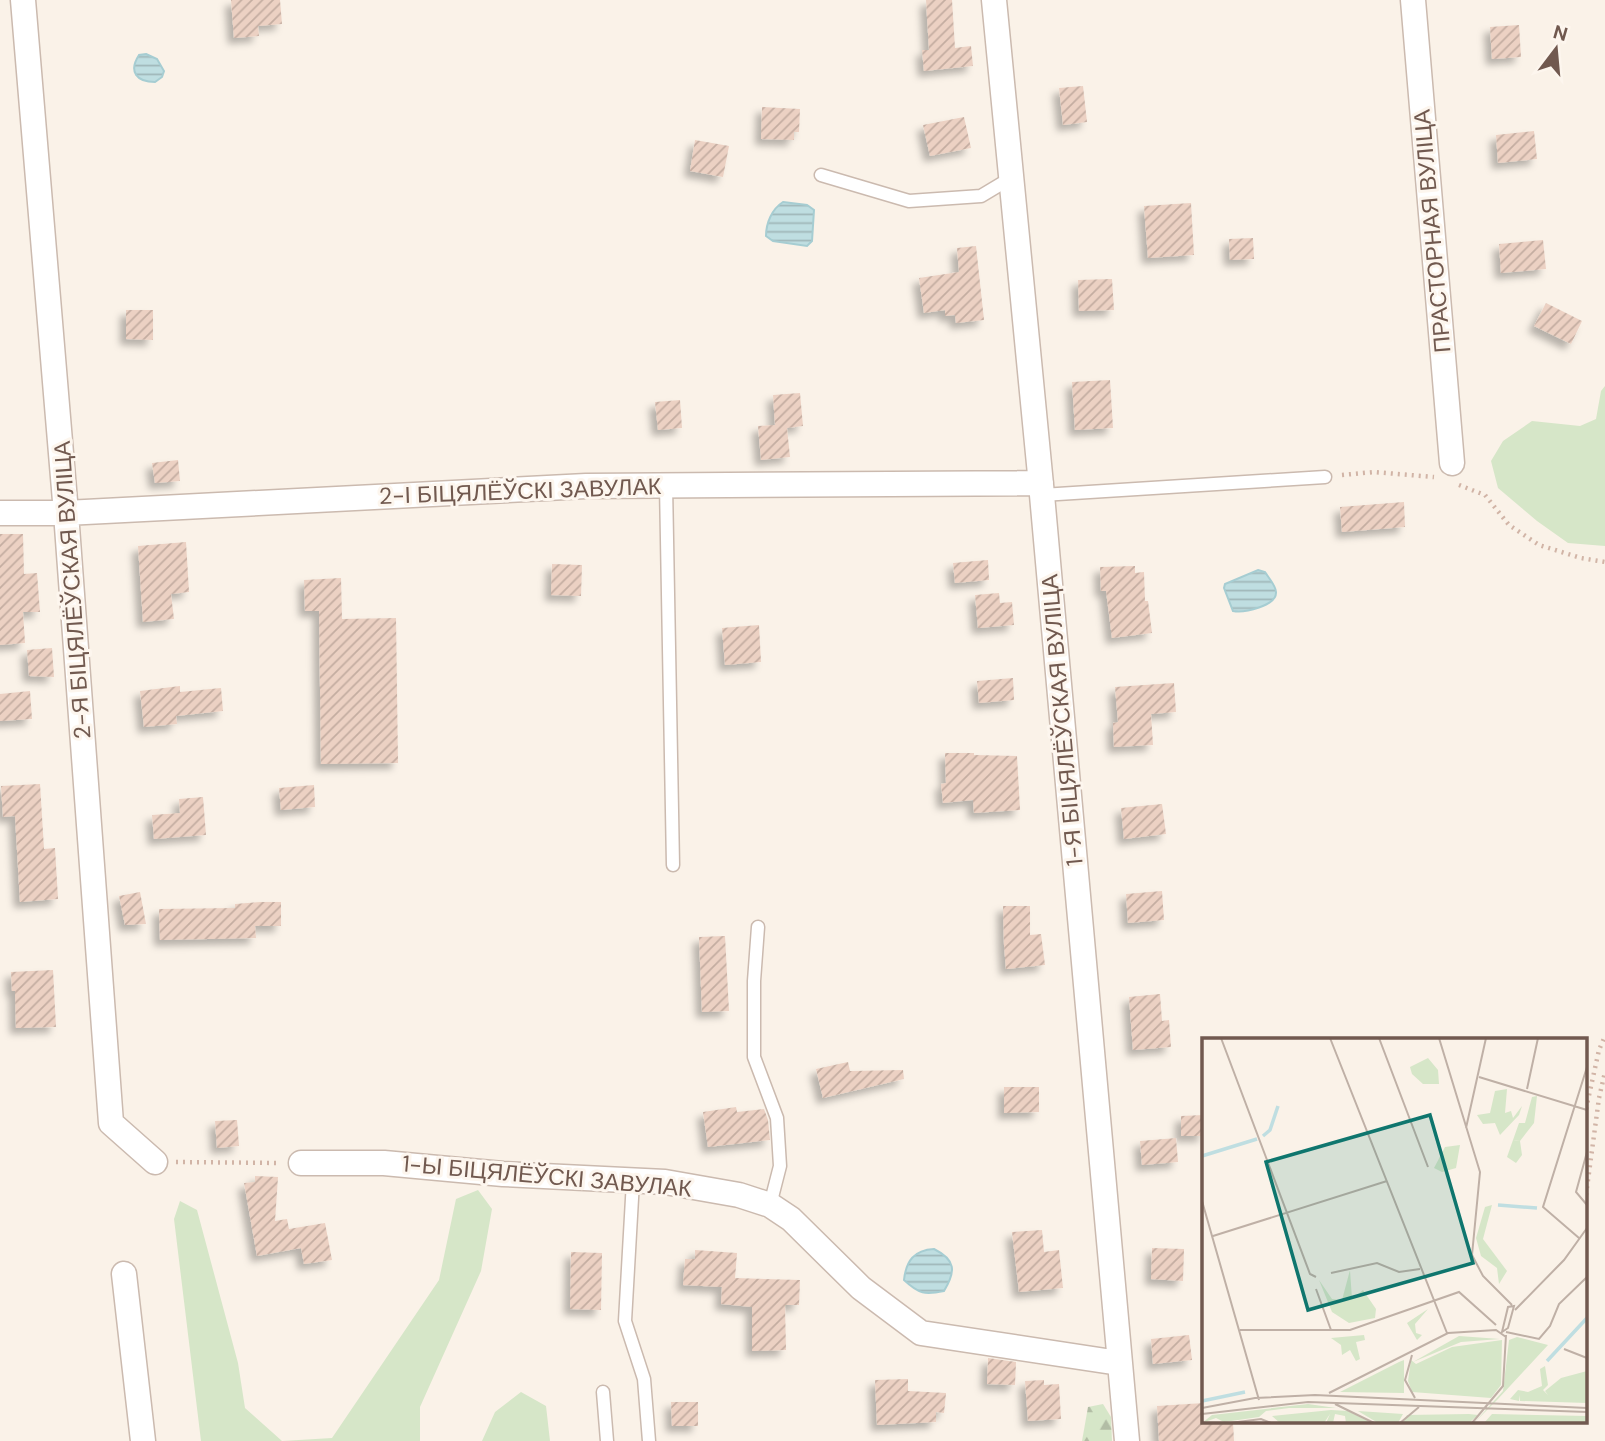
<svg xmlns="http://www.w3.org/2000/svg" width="1605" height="1441" font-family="'DM Sans',sans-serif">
<defs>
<pattern id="forest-firs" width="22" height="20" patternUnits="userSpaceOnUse" patternTransform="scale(1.75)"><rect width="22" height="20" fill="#d6e6c8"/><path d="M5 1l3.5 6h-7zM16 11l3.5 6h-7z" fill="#b2bda5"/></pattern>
<pattern id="water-rules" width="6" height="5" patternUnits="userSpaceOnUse" patternTransform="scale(1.75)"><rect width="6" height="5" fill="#bfdee1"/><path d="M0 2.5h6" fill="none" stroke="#a0b7b9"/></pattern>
<pattern id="building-hatch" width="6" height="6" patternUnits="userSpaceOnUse" patternTransform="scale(1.75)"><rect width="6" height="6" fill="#ecd1c3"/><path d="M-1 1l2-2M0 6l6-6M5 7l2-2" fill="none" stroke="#c4ada1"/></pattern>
<filter id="shadow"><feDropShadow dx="-6" dy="6" stdDeviation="3.5" flood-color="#0004"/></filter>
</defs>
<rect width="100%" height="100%" fill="#faf2e8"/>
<!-- green -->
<path fill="#d6e6c8" d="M1605,386V546L1568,543L1537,521L1498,488L1491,461L1503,441L1532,421L1580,426L1596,419L1601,391Z
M478,1190L492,1209L481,1271L420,1407V1441H201L174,1219L180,1201L197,1210L238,1363L245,1408L282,1441L332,1438L439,1280L456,1199Z
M521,1392L546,1406L550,1441H482L495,1412Z"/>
<!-- forest -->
<path fill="url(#forest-firs)" d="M1103,1404L1111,1417L1112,1441H1082L1088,1407Z"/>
<!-- water -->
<path fill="url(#water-rules)" stroke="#a6cdd2" stroke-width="2" d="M146,54L157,59L164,71L162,77L155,82C137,82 128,72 139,55Z
M783,202L807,205L814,210L812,241L807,246L773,241L766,236C766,223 772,209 783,202Z
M1258,570L1265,572C1268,577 1276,586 1276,592C1277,606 1244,613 1233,611L1224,588L1225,584Z
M934,1249C956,1260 956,1271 944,1291C925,1295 919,1294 904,1280C906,1261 914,1250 934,1249Z"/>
<!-- building -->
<path fill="url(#building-hatch)" filter="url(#shadow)" d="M231,0H280L282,24L258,26L259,36L234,38Z
M926,0H952L955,48L971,46L973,66L924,71L922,50H929Z
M1519,25L1521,57L1492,59L1490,27Z
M1083,86L1087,122L1063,125L1059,88Z
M762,107L800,109L799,132H794V140L761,139Z
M964,117L971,148L930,156L923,125Z
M1534,131L1537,159L1498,163L1496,135Z
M695,140L729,146L723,177L690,171Z
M1191,203L1194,255L1148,258L1144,206Z
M1253,238L1254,259L1230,260L1229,239Z
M1543,240L1546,269L1501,273L1499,244Z
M976,246L984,320L956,323L955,315L945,316V310L924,313L919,278L959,272L957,248Z
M1112,279L1114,310L1079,311L1078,280Z
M1546,303L1582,321L1571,344L1534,326Z
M126,310H153V340L126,339Z
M1110,380L1113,428L1075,430L1072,382Z
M800,393L803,426L787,428L790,457L761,460L758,426L775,425L773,395Z
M680,400L682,428L658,430L655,402Z
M178,460L180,481L155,483L152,463Z
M1404,502L1405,527L1342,532L1340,507Z
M0,534H23L24,574L37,573L40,612H23L25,643L0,645Z
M186,542L189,592L171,594L174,619L143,622L138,546Z
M988,560L989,580L955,583L953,563Z
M552,564L582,565L581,596L551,595Z
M1135,566V573L1144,572L1145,601H1148L1152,633L1112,638L1106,591H1101L1100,567Z
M341,578L342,619L396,618L398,763L321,764L319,611H305L304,580Z
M999,593L1000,603L1012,602L1014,625L978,628L975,595Z
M759,625L761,662L725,665L722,628Z
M52,648L54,677L29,676L27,650Z
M1013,678L1014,700L979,703L977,681Z
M1174,683L1176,712L1151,714L1153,745L1114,747L1113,723L1118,722L1115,687Z
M180,686V692L221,688L223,711L176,716L177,724L144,727L140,691Z
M30,691L32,719L0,721V694Z
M945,753H974V755L1017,756L1020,810L974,813L973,800L943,803L941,784L946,783Z
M40,784L44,849L55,848L58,899L20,902L15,816L3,817L1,786Z
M314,785L315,807L281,810L279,788Z
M203,797L206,835L154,839L152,815L180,813L179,799Z
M1162,804L1166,834L1124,839L1121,808Z
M1162,891L1164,920L1128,923L1126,894Z
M140,892L146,924L125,925L119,896Z
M260,902H281V926H255L256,938L160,940L159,909L235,908V904Z
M1003,906H1030V935L1041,934L1045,965L1006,969L1004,945Z
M725,936L729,1011L702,1012L699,937Z
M53,970L56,1027L16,1028L15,991H12L11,972Z
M1160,994L1162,1021L1169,1020L1171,1047L1133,1050L1129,997Z
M848,1062L850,1071L903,1070L904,1079L823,1098L816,1069Z
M1004,1087H1039V1112L1004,1113Z
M736,1107L737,1112L764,1109L768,1120L770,1140L708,1147L703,1112Z
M1204,1115V1136H1181V1116Z
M237,1120L239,1146L217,1148L215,1121Z
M1176,1138L1178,1162L1142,1165L1140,1141Z
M255,1176L278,1177L275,1221L287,1219L289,1229L325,1223L332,1260L304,1264L301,1248L257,1256L244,1183L255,1182Z
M1042,1230L1044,1252L1059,1250L1063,1288L1019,1292L1012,1232Z
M1152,1248L1184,1249L1183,1281L1151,1279Z
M695,1250L737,1253L735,1278L800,1280L799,1305H785L786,1350L752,1351V1307L721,1304L722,1287L683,1285L685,1259H695Z
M571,1252L602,1253L601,1310L570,1309Z
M1189,1335L1192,1360L1153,1364L1151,1339Z
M988,1358L1016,1362L1015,1385L987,1384Z
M908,1379V1391L946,1393L944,1413L936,1412V1422L877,1425L875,1380Z
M1044,1380V1385L1059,1384L1061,1419L1028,1421L1025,1381Z
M671,1402H698V1426H672Z
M1204,1403V1422H1233L1234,1441H1159L1157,1406Z"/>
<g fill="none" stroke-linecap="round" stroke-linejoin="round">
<defs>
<path id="service" d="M821,175L909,201L981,196L1011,178
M666,485L673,865
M1042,495L1325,477
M758,927L754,981V1057L777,1118L780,1166L770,1205
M633,1181L625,1321L644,1379L649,1441
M603,1392L607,1441"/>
<path id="minor" d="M23,0L66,513L111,1123L155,1162
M994,0L1042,495L1127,1441
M1413,0L1452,463
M0,513H66L586,486L1041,483
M301,1163H384L503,1174L665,1182L739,1195L770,1205L791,1219L861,1288L921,1333L1119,1363
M124,1274L143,1441"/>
</defs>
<!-- service casing -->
<use href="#service" stroke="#cbbaaf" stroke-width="15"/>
<!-- minor casing -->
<use href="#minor" stroke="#cbbaaf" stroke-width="27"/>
<!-- path -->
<path stroke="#d1b4a6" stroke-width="4.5" stroke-dasharray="2 5" stroke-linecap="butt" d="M1342,475L1374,472L1434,477
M1459,485L1485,495L1509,525L1539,545L1581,558L1605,562
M1586,1109L1599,1050L1605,1036
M176,1162L280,1163
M1586,1195L1599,1098L1605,1072"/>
<!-- service -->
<use href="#service" stroke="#fff" stroke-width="12"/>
<!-- minor -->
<use href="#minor" stroke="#fff" stroke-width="24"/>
</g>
<g text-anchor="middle" stroke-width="6" stroke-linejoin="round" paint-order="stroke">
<!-- street labels -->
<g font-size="23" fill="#71594f" stroke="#fdf6ee">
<text transform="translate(1432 231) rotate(-95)" y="8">ПРАСТОРНАЯ ВУЛІЦА</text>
<text transform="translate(520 491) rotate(-2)" y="8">2-І БІЦЯЛЁЎСКІ ЗАВУЛАК</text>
<text transform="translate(72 590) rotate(-94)" y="8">2-Я БІЦЯЛЁЎСКАЯ ВУЛІЦА</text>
<text transform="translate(1062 720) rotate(-95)" y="8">1-Я БІЦЯЛЁЎСКАЯ ВУЛІЦА</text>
<text transform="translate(547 1176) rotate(5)" y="8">1-Ы БІЦЯЛЁЎСКІ ЗАВУЛАК</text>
</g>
</g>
<!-- overview -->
<g transform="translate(1202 1038)">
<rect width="385" height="385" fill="#faf2e8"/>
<path d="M226,20L236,32L237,46H221L210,36L208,29ZM305,51L303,75L309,73L311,80L320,68L317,77L298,97L293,85L281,86L275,77L288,75L293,53ZM335,58L332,85L318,103L311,102L317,85H323L330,59ZM258,107L254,130L240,134L232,130L243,109ZM290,167L281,201L305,233L297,246L295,230L279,218L274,200L283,169ZM148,232L150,261L161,252L174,271L173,280L147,285L130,274L117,242L130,261L140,262ZM162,297L163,302L154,304L158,321L154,323L148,312L140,317L139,307L129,300ZM315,299L346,307L296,361L272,385L301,353L307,302ZM300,302L299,347L289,360L210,354L206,343L209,322L214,326L250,309ZM202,322V355L138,354L197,324ZM343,328L346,347L341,352L346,357L343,353L359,340L385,333V365L318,363L317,357V363L308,361L316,352L326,354L340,348L338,331ZM106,366L134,370H87L64,373L57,379L22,384L14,380L0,385L10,377ZM129,372L146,373L170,385H144L143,378L133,376L131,385H124L128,376L122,385H78L70,378ZM156,373L201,376L196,385H176ZM267,376L276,377L267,385H200L205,377ZM290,376L385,378V385H282Z" fill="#d6e6c8"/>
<path d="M226,271L213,286L214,295L220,297L215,302L205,285ZM257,298L298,301L259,304L211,324Z" fill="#d6e6c8"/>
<path d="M311,102L318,103L320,117L314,125L305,119Z" fill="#d6e6c8"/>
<path fill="none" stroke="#bfdee1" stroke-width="3.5" d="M61,98L68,92L76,68M0,118L55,101M296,167L335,170M345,323L385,280M0,363L43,354"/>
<path fill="none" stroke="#bfb0a6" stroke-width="2" d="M19,0L108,236L114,239M128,0L245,295M177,0L226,129M237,0L278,134L270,217L281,238L310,267M277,39L385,72M325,51L336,0M264,90L284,0M385,114L374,154L385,167M0,163L57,362M11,198L185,143M377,200L341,169L385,29M129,235L175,225L197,234L218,231M114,251L129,292M312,268L306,290L300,294L306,269ZM313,272L362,222L385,190M38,292H148L257,254L294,287M304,294L337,301L348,288L357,266L385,239M362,311L385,320M210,317L203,342L213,360M127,355L246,295L294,292L304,299M133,366L172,385M0,370L53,360L113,357L385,370M0,376L106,364L385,374M28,385L59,381L69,385M198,385L217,369M270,385L301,348L304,297"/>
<path fill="#0f766e" fill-opacity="0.15" stroke="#0f766e" stroke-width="3.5" d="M228,77L271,225L106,272L64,124Z"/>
<rect width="385" height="385" fill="none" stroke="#71594f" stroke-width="3.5"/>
</g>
<!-- north arrow -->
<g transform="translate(1556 49) rotate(16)" stroke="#fdf6ee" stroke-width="5" paint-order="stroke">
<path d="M0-5L12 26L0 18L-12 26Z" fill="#71594f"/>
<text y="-10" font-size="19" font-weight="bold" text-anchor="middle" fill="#71594f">N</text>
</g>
</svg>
